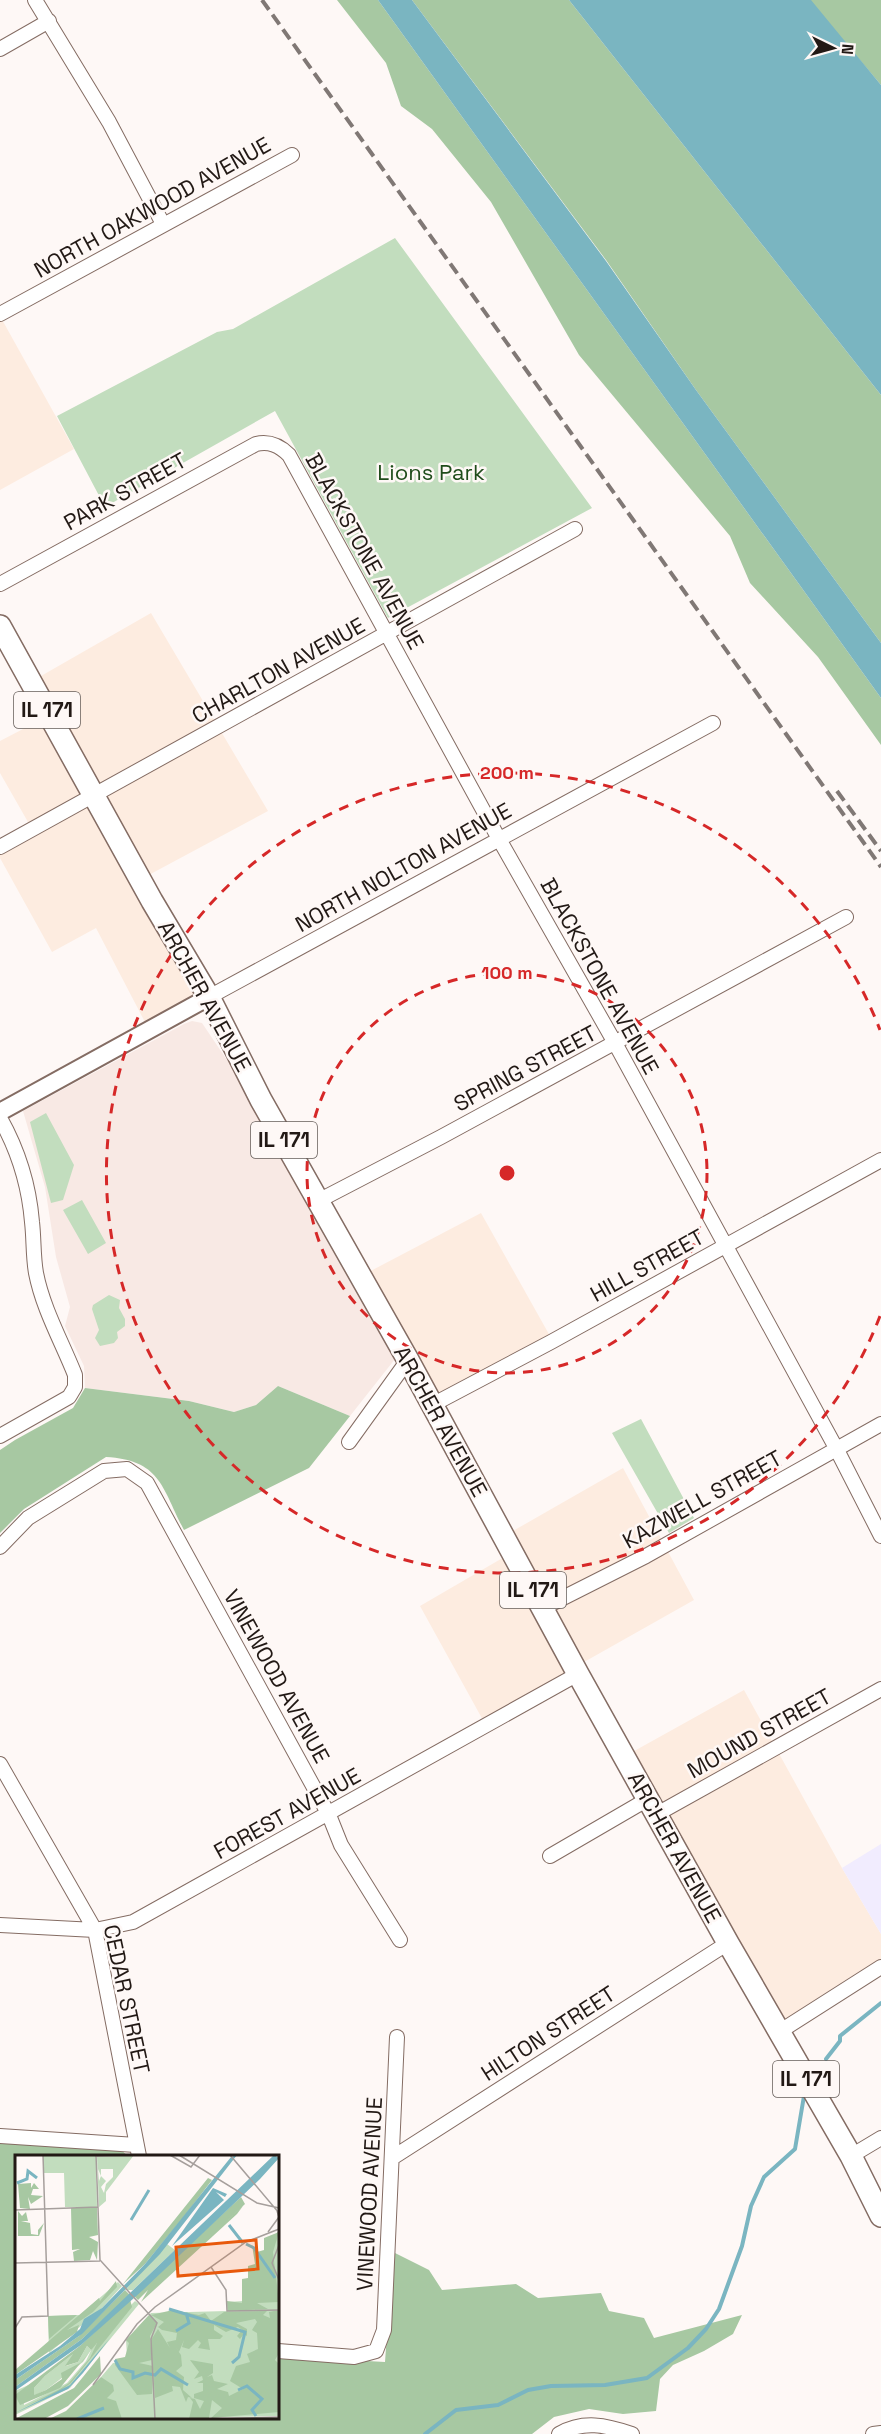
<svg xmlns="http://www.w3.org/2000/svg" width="881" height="2434" font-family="'Space Grotesk',sans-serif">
<rect width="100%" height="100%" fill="#fef8f6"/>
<!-- commercial -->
<path fill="#fdece0" d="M0,316L74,449L0,490Z
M151,613L268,811L145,877L34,680Z
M48,716L205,995L147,1026L96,928L52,952L0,858V847L32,829L0,773V741Z
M481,1213L550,1336L435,1405L363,1275Z
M623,1468L694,1600L577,1666L572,1674L484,1722L420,1606L506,1556V1535Z
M744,1690L842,1868L881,1934V1964L782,2030L627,1755Z"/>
<!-- industrial -->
<path fill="#f1ecfe" d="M881,1844V1934L842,1868Z"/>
<!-- built -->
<path fill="#f8e9e4" d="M192,1021L202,1023L233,1069L395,1359L350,1416L278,1386L256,1405L234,1412L189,1401L85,1388L84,1366L65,1326L70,1307L56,1257L45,1187L23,1111L184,1024Z"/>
<!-- green -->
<path fill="#c2ddbe" d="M395,238L592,508L388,618L275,411L105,507L57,416L217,332L233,329Z
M46,1113L74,1165L63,1200L51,1203L30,1122Z
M82,1200L106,1243L88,1254L63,1210Z
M109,1295L120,1300L119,1308L125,1319V1326L117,1332L118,1338L114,1343L100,1346L95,1338L99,1330L92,1309L93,1305Z
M641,1419L694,1518L669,1533L612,1433Z"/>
<!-- forest -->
<path fill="#a7c8a2" d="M337,0H378L881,698V745L818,657L750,583L730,536L579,355L491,202L432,129L401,106L386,63Z
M412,0H569L881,395V643L696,390L606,260Z
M811,0H881V85L811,2Z
M278,1386L350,1416L309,1468L184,1530C162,1488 161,1460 106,1457L24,1509L0,1533V1450L15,1440L73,1408L85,1388L189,1401L234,1412L256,1405Z
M0,2142L121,2150L128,2156H16V2418H278V2356L385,2362L393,2252L429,2270L442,2290L516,2284L538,2298L601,2293L609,2311L644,2318L654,2338L742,2315L733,2334L704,2351L673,2365L660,2379L656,2411L623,2414L589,2409L554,2417L532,2434H0Z"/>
<!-- water -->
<path fill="#7ab5c1" d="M378,0H412L606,261L696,390L881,643V698Z
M569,0H811L881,85V395Z"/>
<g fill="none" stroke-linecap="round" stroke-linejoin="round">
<!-- stream -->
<path stroke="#7ab5c1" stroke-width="4" d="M826,2059L840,2041V2036L881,2003
M425,2434L456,2410L498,2405L528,2390L551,2386L605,2385L647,2378L688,2348L706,2329L719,2309L742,2246L751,2206L764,2177L795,2149L804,2096"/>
<defs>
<path id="minor" d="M35,0L109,122L163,224
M0,49L49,21
M0,314L292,155
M0,584L256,444C269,441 279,445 289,455L499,839L615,1043L836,1448L881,1536
M0,847L575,529
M209,997L713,723
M0,1118C18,1150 29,1185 32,1222C34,1239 33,1256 36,1273C43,1309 62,1342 75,1375V1387L69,1397L0,1436
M318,1201L441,1137L846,917
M432,1405L551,1342L881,1160
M349,1442L408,1360
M0,1547L28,1518L104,1471L127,1469L147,1483L329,1815L341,1845L400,1940
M543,1608L646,1556L881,1424
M0,1764L95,1930L139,2156
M657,1814L881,1689
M550,1856L648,1799
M0,1925L95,1930L133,1922L578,1674
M779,2032L881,1967
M0,2136L136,2145
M851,2156L881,2138
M392,2158L728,1943
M278,2351L354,2357L376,2351L384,2330L397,2037
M559,2434C583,2420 606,2425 632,2434
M873,2434L881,2433"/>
<path id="tertiary" d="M0,1112L209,997"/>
<path id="primary" d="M0,626L152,901L209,997L261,1100L408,1360L578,1674L728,1943L851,2156L881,2216"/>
</defs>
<!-- minor casing -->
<use href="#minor" stroke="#846c63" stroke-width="16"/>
<!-- tertiary casing -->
<use href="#tertiary" stroke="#846c63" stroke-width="20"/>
<!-- primary casing -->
<use href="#primary" stroke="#846c63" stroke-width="24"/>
<!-- minor -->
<use href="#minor" stroke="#fff" stroke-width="14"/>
<!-- tertiary -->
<use href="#tertiary" stroke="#fff" stroke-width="16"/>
<!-- primary -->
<use href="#primary" stroke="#fff" stroke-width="21"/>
<!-- rail -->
<path stroke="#807875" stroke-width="4" stroke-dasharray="12 6" stroke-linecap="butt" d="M262,0L881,867
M837,791L881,851"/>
</g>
<!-- distance rings -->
<g fill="none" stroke="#d62828" stroke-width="3" stroke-dasharray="10 8">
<circle cx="507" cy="1173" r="200"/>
<path d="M880 1316A400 400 0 1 1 880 1030"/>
</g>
<g text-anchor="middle" stroke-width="5" stroke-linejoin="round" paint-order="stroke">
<!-- shield labels -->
<g fill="#fef8f6" stroke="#645c58" stroke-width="1.5">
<rect x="14" y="692" width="66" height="36" rx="4.5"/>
<rect x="251" y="1122" width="66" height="36" rx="4.5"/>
<rect x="500" y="1572" width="66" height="36" rx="4.5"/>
<rect x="773" y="2061" width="66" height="36" rx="4.5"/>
</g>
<g font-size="21" font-weight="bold" fill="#221915">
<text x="47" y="717">IL 171</text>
<text x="284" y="1147">IL 171</text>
<text x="533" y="1597">IL 171</text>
<text x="806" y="2086">IL 171</text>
</g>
<!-- street labels -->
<g font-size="22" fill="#221915" stroke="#fef8f6">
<text transform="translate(152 207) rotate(-29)" y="8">NORTH OAKWOOD AVENUE</text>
<text transform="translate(125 491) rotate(-29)" y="8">PARK STREET</text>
<text transform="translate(365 551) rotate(61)" y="8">BLACKSTONE AVENUE</text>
<text transform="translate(278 670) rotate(-29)" y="8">CHARLTON AVENUE</text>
<text transform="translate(403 867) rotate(-29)" y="8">NORTH NOLTON AVENUE</text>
<text transform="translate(600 976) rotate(61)" y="8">BLACKSTONE AVENUE</text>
<text transform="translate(205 996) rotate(61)" y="8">ARCHER AVENUE</text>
<text transform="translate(525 1068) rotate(-28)" y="8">SPRING STREET</text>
<text transform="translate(647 1265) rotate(-29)" y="8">HILL STREET</text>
<text transform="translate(441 1421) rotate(61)" y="8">ARCHER AVENUE</text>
<text transform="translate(702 1499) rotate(-29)" y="8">KAZWELL STREET</text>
<text transform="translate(277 1676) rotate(61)" y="8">VINEWOOD AVENUE</text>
<text transform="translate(759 1733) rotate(-29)" y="8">MOUND STREET</text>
<text transform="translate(287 1813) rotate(-29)" y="8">FOREST AVENUE</text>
<text transform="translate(675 1847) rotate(61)" y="8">ARCHER AVENUE</text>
<text transform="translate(127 1999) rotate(78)" y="8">CEDAR STREET</text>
<text transform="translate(548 2033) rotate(-33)" y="8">HILTON STREET</text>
<text transform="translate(369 2194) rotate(-87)" y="8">VINEWOOD AVENUE</text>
</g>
<!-- park labels -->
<g font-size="22" fill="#1f4c1a" stroke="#fef8f6">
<text x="431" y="480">Lions Park</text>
</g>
</g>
<!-- overview -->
<g transform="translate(15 2155)">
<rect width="264" height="264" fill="#fef8f6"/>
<path d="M28,0H81L82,52H50L49,18H28ZM119,0L91,37V34V46L84,52L82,2ZM83,14L86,21V14H98V22L91,29L89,38L86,32L91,26L86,21L84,26ZM264,75V261L107,264L92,243L86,222L98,208L107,207L112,201L111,185L136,158L212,156V147L228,146L240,110ZM152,89L160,95L118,135H110ZM103,127L107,131L87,153L34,198L33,161L65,160ZM120,146L124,149L55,233L0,260V236L18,228L8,236L9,250L52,228L71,206L80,187L84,191L93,173ZM72,191L76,195L68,207L31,235L18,241L19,233L30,221L59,198L51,211L63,207Z" fill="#c2ddbe" fill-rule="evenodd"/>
<path d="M193,23L197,25L171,59L130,109L108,129ZM16,28V33L19,28L24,34H18L16,40L28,41L16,49L13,42L15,54L5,53L3,29ZM226,42L230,49L213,65L228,51L222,59L126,147L133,135L123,145L119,141ZM56,53H82L83,80L74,82L83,87L82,105L78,96L75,105L59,106L58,97L65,94L57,95ZM3,56L7,61L11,57L13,66H6L15,68L16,79L23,80V75L29,68L24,81H3ZM264,77L258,97L264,147L242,148L253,154L213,156L212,146L227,148V124L233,123V111L240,109L237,90L242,97L249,95V83ZM101,126L102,132L78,157L52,175L64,170L62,177L0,220V215L84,143L85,146ZM110,135L115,140L67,184L0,232V225L64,181ZM115,144L117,152L56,228L45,236L7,253L45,234L54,228L75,203L82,188L45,233L5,250L0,240L66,190ZM72,191L76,195L67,207L46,218L47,224L31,235L19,240V233L30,221L58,199L50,211L63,207ZM158,155L184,160L190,158L196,166L209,157L252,156L248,160L255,163L254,157L264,155V198L260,205L264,209V257L196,263L207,253L197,245L194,263L174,264L178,247L175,243L180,244L185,254L189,246L179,243V239L188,236V228H182L188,225L187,221L179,224L184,217L175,205L198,209V218L192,222L197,220L199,226L213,229L202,234L213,237L214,241L228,234L215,226L221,211L235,207L232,199L243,194L242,178L237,175L242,167L240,164L221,168L232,174V181L229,179L225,184L222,181L227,175L223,172L211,177L199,170V175L208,181L205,184H193L195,195L183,193L186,188L183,185L174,194L167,192L169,185L164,197L159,190L166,200L167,211L161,216L169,222L168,235L177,243L173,242L171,247L165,232L157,231L158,236L140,243L136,185L143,174L155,193L152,187L161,185L162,178L147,175L143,172L149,167L136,160ZM62,160L34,184L33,161ZM134,160L142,168L135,181L137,205L124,208L138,211L137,239L122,240L100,210V204L110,202L114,188L111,185ZM85,201L86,219L53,251L29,264H0L59,233ZM86,222L98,230L99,236L92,243L101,246L107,264H34L51,256Z" fill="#a7c8a2" fill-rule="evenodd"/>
<path d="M222,0L145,99L67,179L0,225V220L45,191L65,174L69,164L87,153L130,109L216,2ZM259,0L264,3L245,24L128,135L66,190L0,236V232L67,184ZM198,33L212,39L210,42L201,37L209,45L157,91ZM95,183L68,218L53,234L0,258L55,230Z" fill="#7ab5c1"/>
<path fill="none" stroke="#7ab5c1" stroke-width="3" d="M2,28L12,24L13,16L22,23M116,65L134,35M214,70L228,88M231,89L239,93L260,123M154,154L230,177L224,202L217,208M161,176L174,168L171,158M100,205L105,214L118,217V223L130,218L140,220L146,214L173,230M223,235L232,231L247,244L237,255L241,261M62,264L89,253"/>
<path fill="none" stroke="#a69f9c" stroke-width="1.5" d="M81,0L85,105L133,158M155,0L176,12L185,0M164,0L242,48L264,53M215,0L264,58M82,1L108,0M0,55L83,52M253,77L264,62L262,56M264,90L257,108L264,125M0,108L85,106M196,112L211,135L212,156L264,155M133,158L142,168L136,184L140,264M0,173L7,162L33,161L28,0M78,230L122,169L140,152L231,87L264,74M205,264L264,262"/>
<path fill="#e8590c" fill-opacity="0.15" stroke="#e8590c" stroke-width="3" d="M241,85L243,114L163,121L161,92Z"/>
<rect width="264" height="264" fill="none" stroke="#221915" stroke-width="3"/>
</g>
<circle cx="507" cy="1173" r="9" fill="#d62828" stroke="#fef8f6" stroke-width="3"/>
<g font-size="18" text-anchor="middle" font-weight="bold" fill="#d62828" stroke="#fef8f6" stroke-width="5" stroke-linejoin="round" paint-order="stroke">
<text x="507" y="779">200 m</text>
<text x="507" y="979">100 m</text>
</g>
<!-- north arrow -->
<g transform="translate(833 48) rotate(95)" stroke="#fef8f6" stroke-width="4.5" paint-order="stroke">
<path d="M0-4.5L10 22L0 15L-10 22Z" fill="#221915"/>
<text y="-9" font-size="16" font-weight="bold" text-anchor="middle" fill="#221915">N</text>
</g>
</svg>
